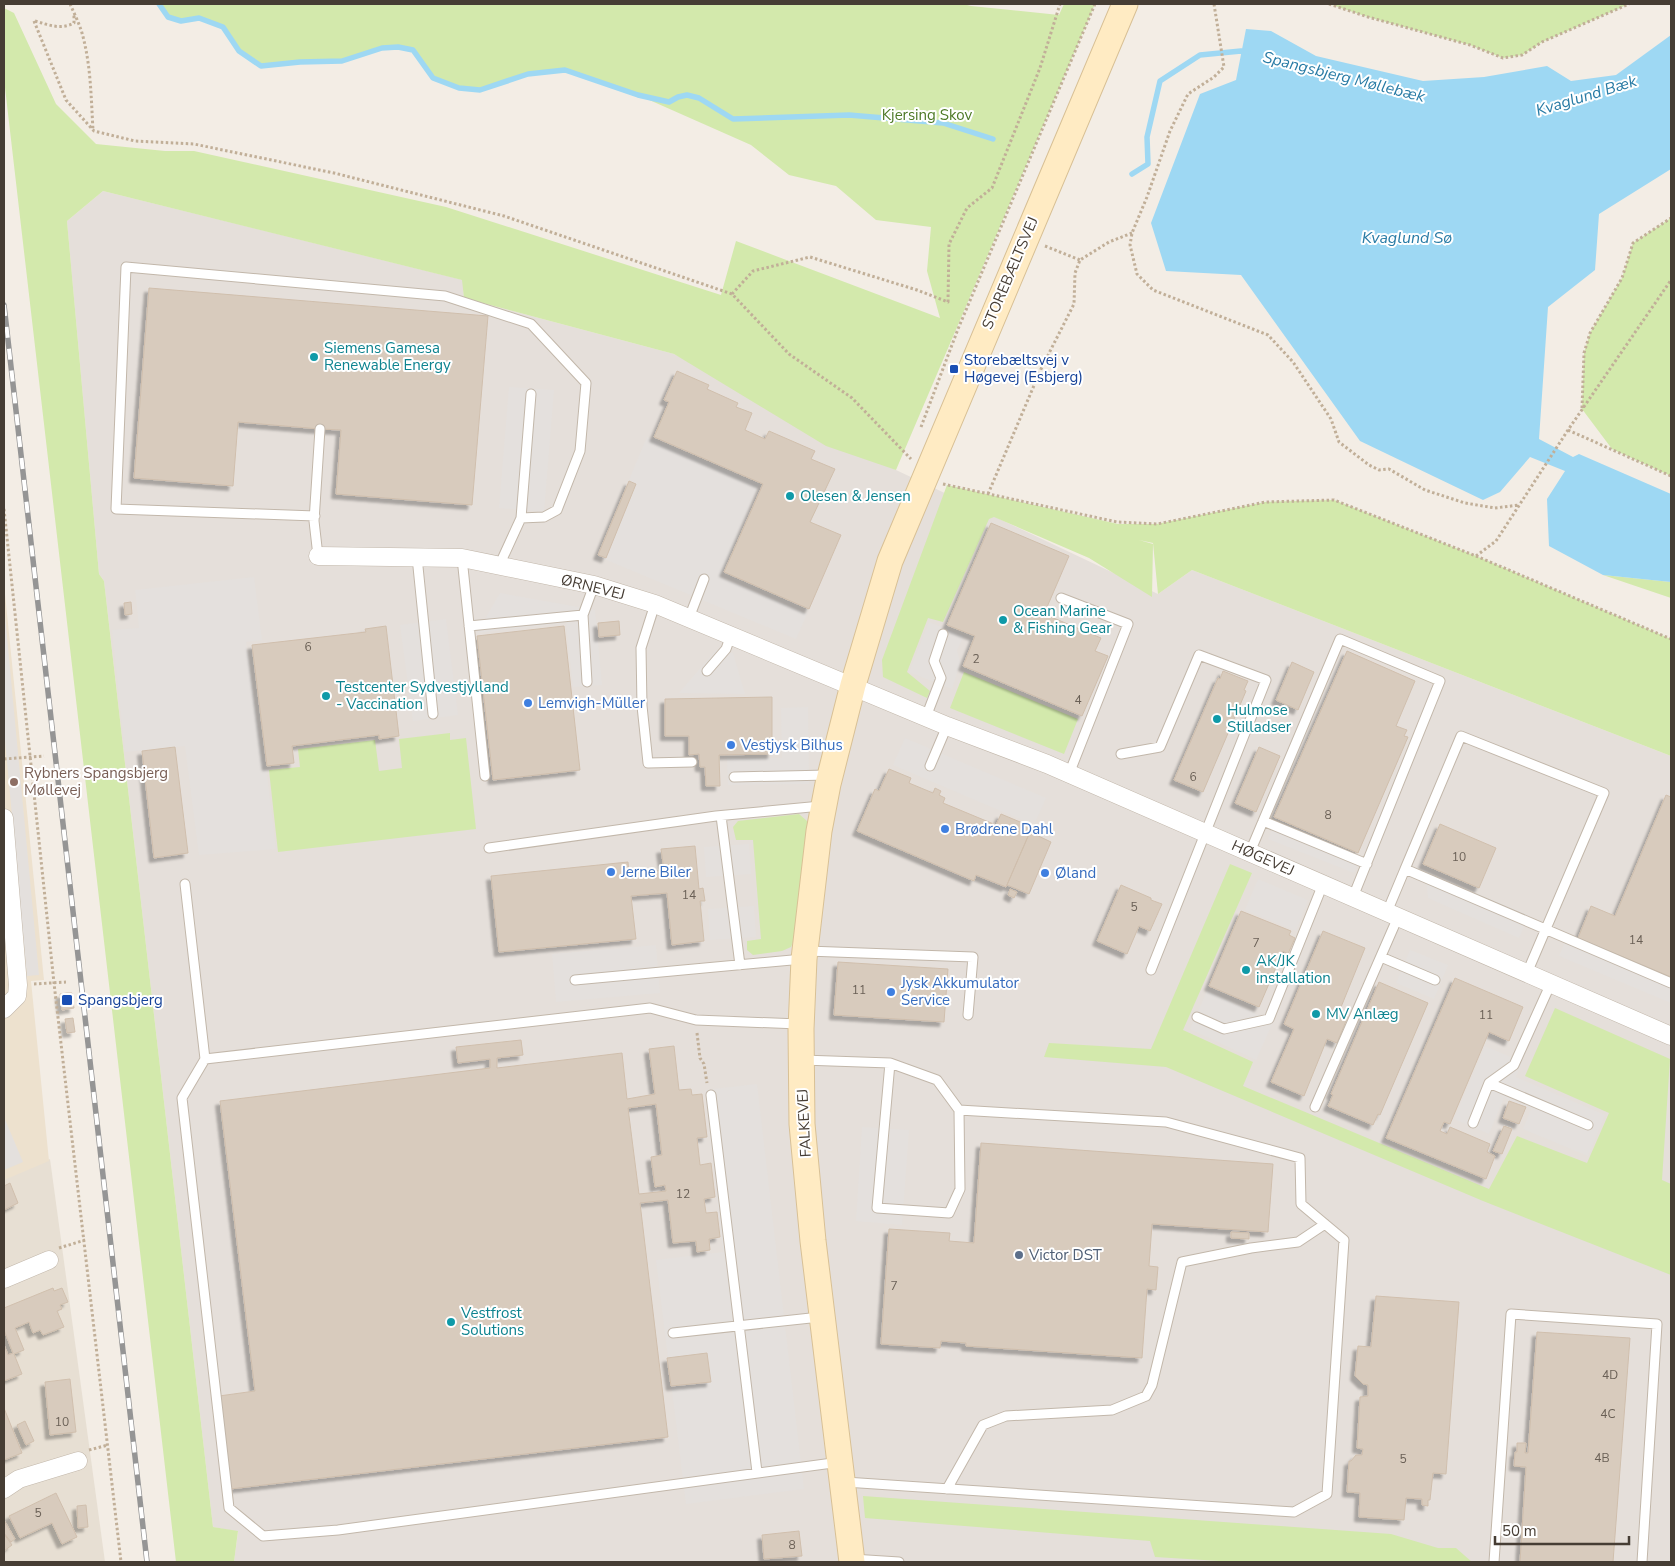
<svg xmlns="http://www.w3.org/2000/svg" width="1675" height="1566" font-family="'Nunito Sans',sans-serif">
<defs>
<filter id="shadow"><feDropShadow dx="-4.5" dy="4.5" stdDeviation="1" flood-color="#0004"/></filter>
</defs>
<rect width="100%" height="100%" fill="#f3ede5"/>
<!-- residential -->
<path fill="#e7dfd3" d="M50,1159L105,1562H4V1178Z"/>
<!-- industrial -->
<path fill="#e5dfda" d="M103,191L463,280L464,298L674,354L896,470L1158,594L1192,570L1671,756V1562H234L238,1532L213,1527L104,581L99,574L67,221Z"/>
<!-- education -->
<path fill="#ede1ce" d="M4,584L44,980L31,981L49,1161L4,1180Z"/>
<!-- green -->
<path fill="#d3e9ac" d="M159,4H963L971,6L1059,15L1064,4H1095L896,470L826,446L674,354L464,298L462,280L103,191L67,221L99,574L104,581L213,1527L238,1531L234,1562H176L4,79V8L14,13L56,104L96,144L165,151H194L446,207L721,295L736,241L940,318L927,271L931,227L876,220L836,186L789,175L751,145L638,95L565,70L528,74L480,90L459,88L433,78L413,50L398,47L382,48L342,61L300,62L261,66L239,51L223,27L199,18L181,21L168,17Z
M1329,4H1629L1542,42L1522,55L1503,58L1470,45L1368,17Z
M1671,218V476L1612,449L1582,409L1584,353L1590,333L1622,278L1633,243Z
M947,485L1118,524H1157L1265,502L1334,500L1476,556L1671,639V756L1192,570L1158,594L1153,543L1139,540L1153,544L1152,597L1089,558L994,517L989,519L943,622L928,618L907,672L930,691L927,698L883,677L882,660Z
M1603,575L1671,582V598Z
M964,672L1078,719L1064,754L950,708Z
M450,733V740L466,738L476,829L278,852L269,770L300,767L298,749L375,740L379,771L402,768L399,739Z
M799,814L807,821V830L793,942L791,947L782,951L753,955L747,950V941L761,939L753,840H736L733,827L738,821Z
M1230,864L1252,873L1183,1030L1253,1062L1243,1086L1489,1189L1517,1136L1587,1163L1609,1113L1525,1076L1555,1008L1670,1059L1662,1180L1671,1184V1275L1483,1201L1166,1067L1044,1057L1049,1043L1151,1049Z
M863,1496L1391,1534L1438,1548H1456L1472,1562H1236L1155,1557L1150,1541L865,1518Z"/>
<!-- parking -->
<path fill="#e4e0dd" d="M509,387L554,390L544,512L499,508Z
M647,437L759,484L720,577L807,614L796,639L597,556Z
M254,577L262,640L246,642L262,755L266,767L276,849L199,855L185,746L125,752L112,630L139,628L135,590Z
M500,593L595,610L602,685L573,687L566,623L477,633Z
M4,605L39,975L27,976L4,730Z
M446,619L458,715L413,721L400,625Z
M929,622L964,636L957,650L960,663L952,689L909,672Z
M716,650L733,653L745,694L679,693Z
M808,707L809,784L728,785L727,758H782L781,708Z
M905,738L1046,798L1034,825L893,765Z
M1275,823L1361,858L1354,873L1268,839Z
M749,844L751,874L706,877L704,847Z
M1425,872L1529,915L1519,938L1428,898Z
M1258,879L1308,900L1296,931L1245,910Z
M754,906L756,937L710,940L708,909Z
M1567,937L1671,979V1003L1559,956Z
M656,945L660,993L556,1002L552,954Z
M1410,950L1448,965L1434,999L1396,983Z
M1207,991L1273,1022L1256,1060L1190,1029Z
M1485,1046L1522,1062L1516,1077L1605,1115L1588,1156L1523,1129L1531,1109L1504,1098L1489,1134L1454,1119Z
M757,1084L804,1489L686,1504L656,1260L723,1252L705,1090Z
M4,1117L23,1162L4,1170Z
M862,1127L909,1130L902,1225L856,1221Z"/>
<!-- water -->
<path fill="#9ed8f3" d="M1246,29L1271,31L1316,56L1423,81L1484,77L1547,66L1571,81L1616,75L1671,35V169L1599,214L1595,270L1548,307L1539,439L1573,457L1579,454L1671,494V582L1603,575L1549,546L1547,499L1565,471L1530,457L1500,492L1483,500L1360,441L1241,275L1166,271L1151,223L1200,94L1236,80Z"/>
<g fill="none" stroke-linecap="round" stroke-linejoin="round">
<!-- stream -->
<path stroke="#9ed8f3" stroke-width="5.5" d="M159,4L168,17L181,21L199,18L223,27L239,51L261,66L300,62L342,61L382,48L398,47L413,50L433,78L459,88L480,90L528,74L565,70L638,95L669,102L678,97L687,95L699,98L733,119L849,115L943,123L993,139
M1132,174L1148,164L1147,137L1160,81L1200,55L1241,51L1248,52"/>
</g>
<!-- building -->
<path fill="#d8cbbd" stroke="#d0bfad" fill-rule="evenodd" filter="url(#shadow)" d="M149,288L488,316L472,505L336,494L341,430L320,429L238,422L233,486L134,478Z
M677,371L709,385L707,389L738,403L736,407L752,413L745,430L765,439L769,431L815,451L811,459L835,469L810,522L841,535L809,609L724,572L763,484L654,437L669,402L664,400Z
M629,481L636,484L606,558L598,555Z
M991,523L1069,556L1044,614L1101,638L1095,651L1108,656L1082,716L963,666L975,636L947,625Z
M131,602L132,614L125,615L124,603Z
M619,621L620,635L599,637L598,623Z
M386,626L399,736L379,739V735L292,746L294,763L267,766L252,645L366,632L365,629Z
M564,626L580,770L493,780L477,636Z
M1347,651L1415,681L1396,726L1407,730L1404,736L1408,737L1358,853L1274,817Z
M1292,662L1314,672L1298,710L1276,700Z
M1223,671L1248,681L1244,690L1246,691L1203,792L1174,780L1218,678L1220,679Z
M772,697V754L719,755L720,786H706L705,767H700L699,754L689,755V736H665V699Z
M175,747L188,853L154,858L142,751Z
M1259,747L1280,756L1256,812L1235,803Z
M889,769L911,778L909,783L933,793L935,788L941,791L939,795L945,798L943,803L996,825L1001,814L1032,827L1006,887L976,875L974,881L857,831L875,789L879,791Z
M1666,795L1671,797V977L1578,938L1591,906L1615,916Z
M1440,824L1496,848L1479,888L1423,864Z
M1030,832L1051,842L1029,894L1007,885Z
M695,846L699,889L703,888L705,901H700L704,941L672,945L667,893L631,896L636,939L499,952L491,876L628,862L629,873L664,870L661,849Z
M1121,885L1151,898V900L1162,904L1150,931L1139,926L1127,954L1097,941Z
M1010,889L1017,892L1014,898L1008,895Z
M1241,911L1291,931L1289,935L1295,938L1288,954L1283,951L1259,1007L1209,986Z
M1323,931L1365,948L1339,1012L1348,1016L1337,1043L1327,1039L1304,1096L1271,1082L1294,1029L1284,1024Z
M838,962L948,969L944,1022L834,1015Z
M1455,978L1523,1007L1509,1041L1489,1032L1450,1124L1444,1122L1440,1131L1447,1134L1450,1127L1490,1144L1487,1152L1495,1156L1486,1179L1386,1138Z
M1379,982L1428,1003L1380,1115L1378,1114L1373,1125L1328,1106L1333,1095L1331,1094Z
M67,993H72L74,1008L62,1010L60,994Z
M73,1018L75,1032L67,1033L65,1019Z
M521,1040L523,1055L497,1058V1068L622,1053L627,1099L655,1094L649,1049L674,1046L679,1090L691,1089L692,1095L702,1094L707,1137L697,1138L700,1165L711,1163L715,1197L704,1199L706,1213L717,1212L720,1237L709,1239L710,1250L697,1252L696,1241L673,1243L668,1200L640,1203L668,1437L230,1489L219,1396L255,1391L220,1101L490,1068V1059L458,1063L456,1047ZM656,1104L662,1155L651,1157L655,1187L665,1185L666,1191L639,1194L628,1108Z
M1509,1101L1526,1107L1519,1124L1503,1118Z
M1504,1126L1512,1129L1502,1154L1493,1151Z
M981,1143L1273,1164L1268,1232L1152,1224L1149,1266L1158,1267L1156,1290L1147,1289L1142,1358L966,1346V1343L941,1341L940,1348L881,1344L889,1229L950,1233L949,1241L974,1243Z
M10,1183L18,1203L4,1210V1186Z
M1231,1232L1249,1233V1239L1231,1238Z
M53,1288L54,1291L62,1288L68,1302L60,1305L62,1309L57,1311L64,1327L43,1335L40,1330L33,1333L29,1322L15,1328L24,1350L14,1354L22,1374L4,1381V1345L8,1355L13,1353L4,1330V1308Z
M1376,1296L1459,1302L1446,1474L1433,1473L1430,1500H1428V1506L1422,1505V1499L1406,1498L1404,1520L1359,1517L1360,1493L1347,1492L1349,1461H1351L1356,1455H1362L1363,1449L1357,1448L1360,1397L1368,1396V1385L1363,1384L1355,1376L1358,1346L1371,1347Z
M1537,1332L1630,1338L1613,1562H1520L1526,1467L1514,1466L1515,1452H1517V1443H1526L1525,1453H1528Z
M707,1353L711,1382L671,1386L667,1358Z
M70,1379L76,1432L50,1435L45,1382Z
M4,1408L22,1453L4,1460Z
M25,1421L34,1441L26,1445L17,1425Z
M56,1493L77,1537L62,1544L52,1523L20,1538L9,1516Z
M86,1505L88,1527L78,1528L77,1506Z
M4,1520L15,1539L11,1542L4,1533Z
M799,1531L802,1556L764,1559L762,1535Z
M4,1534L12,1545L4,1551Z"/>
<g fill="none" stroke-linecap="round" stroke-linejoin="round">
<defs>
<path id="lane" d="M315,516L116,509L126,267L445,296L531,324L586,383L580,451L557,510L544,517L521,518
M318,556L314,521L320,429
M417,557L433,714
M462,558L485,776
M499,566L521,518L531,394
M1061,598L1128,624L1069,774
M655,604L641,648L642,706L648,763L692,762
M689,618L704,579
M469,626L583,615
M707,671L726,649L731,635
M587,682L583,615L594,585
M926,717L941,678L934,661L943,634
M1121,754L1160,747L1199,655L1266,680L1151,970
M930,766L947,726
M734,777L828,775
M721,816L740,965
M1263,821L1367,864
M489,848L716,816L821,806
M1250,852L1340,639L1440,681L1353,897
M1405,869L1461,736L1604,793L1527,973
M185,884L205,1059L650,1008L696,1020L799,1024
M1387,912L1405,869L1671,983
M807,951L973,957L968,1015
M1381,957L1435,980
M575,980L803,959
M1197,1017L1224,1029L1269,1019L1323,884
M205,1059L182,1098L229,1508L263,1536L338,1530L840,1462
M802,1060L890,1063L937,1080L959,1110L960,1189L949,1213L877,1208L890,1063
M1489,1083L1588,1125
M711,1095L757,1472
M1315,1107L1398,917
M1473,1123L1489,1083L1514,1065L1551,983
M673,1333L820,1317
M845,1482L1294,1512L1327,1494L1344,1240L1301,1204L1300,1158L1166,1122L959,1110
M947,1489L983,1425L1006,1416L1112,1410L1146,1396L1152,1385L1182,1262L1251,1248L1298,1242L1325,1224
M852,1559L899,1562
M1494,1562L1511,1314L1657,1324L1642,1562"/>
<path id="street" d="M318,556L462,558L594,585L655,604L947,726L1047,764L1671,1036
M4,818L18,985L17,996L4,1009
M4,1279L49,1260
M4,1489L19,1479L78,1461"/>
<path id="secondary" d="M852,1562L813,1241L802,1124L801,1029L804,959L819,831L828,784L853,685L890,561L1125,4"/>
</defs>
<!-- lane casing -->
<use href="#lane" stroke="#c2b7aa" stroke-width="11"/>
<!-- street casing -->
<use href="#street" stroke="#c2b7aa" stroke-width="19"/>
<!-- secondary casing -->
<use href="#secondary" stroke="#d8c095" stroke-width="27"/>
<!-- path -->
<path stroke="#c1af98" stroke-width="3" stroke-dasharray="2.5 2.5" stroke-linecap="butt" d="M70,4C74,13 79,23 82,33C91,65 91,97 93,130
M1214,4L1224,67L1214,77L1188,94L1170,131L1147,197L1132,233L1130,245L1137,274L1153,290L1268,335L1293,362L1331,419L1339,442L1369,465L1379,470L1389,469L1425,490L1465,503L1495,508L1519,505
M1329,4L1368,17L1470,45L1503,58L1522,55L1542,42L1629,4
M34,21L66,100L94,131L135,141L194,144L334,173L504,216L732,294L789,354L852,398L911,459
M35,21C49,25 60,30 74,23V15
M1045,246L1080,260
M732,294L753,271L810,257L917,290L948,302L949,244L967,208L992,188L1040,68L1060,4
M1582,408L1584,353L1590,333L1622,278L1633,243L1671,218
M921,427L958,329L1095,4
M1568,430L1671,476
M943,484L1117,522L1157,524L1265,502L1334,500L1476,556L1671,639
M988,494L1041,369L1074,304L1075,273L1080,260L1109,242L1132,233
M4,509L54,983L121,1562
M1476,556L1496,541L1568,430L1671,280
M4,759L44,756
M34,984L66,982
M697,1033L700,1058L704,1064L707,1083
M59,1248L85,1240
M89,1450L108,1445"/>
<!-- lane -->
<use href="#lane" stroke="#fff" stroke-width="9"/>
<!-- street -->
<use href="#street" stroke="#fff" stroke-width="18"/>
<!-- secondary -->
<use href="#secondary" stroke="#ffebc3" stroke-width="25"/>
<defs>
<path id="rail" d="M4,305L147,1562"/>
</defs>
<!-- rail casing -->
<use href="#rail" stroke="#959595" stroke-width="5.5"/>
<!-- rail -->
<use href="#rail" stroke="#fff" stroke-width="4" stroke-dasharray="11" stroke-linecap="butt"/>
</g>
<!-- markers -->
<g fill="#0f9aa8" stroke="#fff" stroke-width="2">
<circle cx="314" cy="357" r="5"/>
<circle cx="790" cy="496" r="5"/>
<circle cx="1003" cy="620" r="5"/>
<circle cx="326" cy="696" r="5"/>
<circle cx="1217" cy="719" r="5"/>
<circle cx="1246" cy="970" r="5"/>
<circle cx="1316" cy="1014" r="5"/>
<circle cx="451" cy="1322" r="5"/>
</g>
<g fill="#1a4fb4" stroke="#fff" stroke-width="2">
<rect x="949" y="364" width="10" height="10" rx="2.5"/>
<rect x="61" y="994" width="12" height="12" rx="2.5"/>
</g>
<g fill="#3f7fe0" stroke="#fff" stroke-width="2">
<circle cx="528" cy="703" r="5"/>
<circle cx="731" cy="745" r="5"/>
<circle cx="945" cy="829" r="5"/>
<circle cx="611" cy="872" r="5"/>
<circle cx="1045" cy="873" r="5"/>
<circle cx="891" cy="992" r="5"/>
</g>
<circle fill="#8d6e63" stroke="#fff" stroke-width="2" cx="14" cy="782" r="5"/>
<circle fill="#5c6f8a" stroke="#fff" stroke-width="2" cx="1019" cy="1255" r="5"/>
<g text-anchor="middle" stroke-width="4" stroke-linejoin="round" paint-order="stroke">
<!-- number labels -->
<g font-size="12" fill="#6a6056">
<text x="308" y="651">6</text>
<text x="976" y="663">2</text>
<text x="1078" y="704">4</text>
<text x="1193" y="781">6</text>
<text x="1328" y="819">8</text>
<text x="1459" y="861">10</text>
<text x="689" y="899">14</text>
<text x="1134" y="911">5</text>
<text x="1636" y="944">14</text>
<text x="1256" y="947">7</text>
<text x="859" y="994">11</text>
<text x="1486" y="1019">11</text>
<text x="683" y="1198">12</text>
<text x="894" y="1290">7</text>
<text x="1610" y="1379">4D</text>
<text x="1608" y="1418">4C</text>
<text x="62" y="1426">10</text>
<text x="1602" y="1462">4B</text>
<text x="1403" y="1463">5</text>
<text x="38" y="1517">5</text>
<text x="792" y="1549">8</text>
</g>
<!-- park labels -->
<g font-size="15" fill="#4d7926" stroke="#fff">
<text x="927" y="120">Kjersing Skov</text>
</g>
<!-- street labels -->
<g font-size="15" fill="#463d34" stroke="#fff">
<text transform="translate(1010 273) rotate(-67)" y="5">STOREBÆLTSVEJ</text>
<text transform="translate(593 587) rotate(14)" y="5">ØRNEVEJ</text>
<text transform="translate(1263 858) rotate(24)" y="5">HØGEVEJ</text>
<text transform="translate(804 1123) rotate(-93)" y="5">FALKEVEJ</text>
</g>
<!-- culture labels -->
<g font-size="15" fill="#0d838f" stroke="#fff" text-anchor="start">
<text x="324" y="353">Siemens Gamesa<tspan x="324" dy="17">Renewable Energy</tspan></text>
<text x="800" y="501">Olesen &amp; Jensen</text>
<text x="1013" y="616">Ocean Marine<tspan x="1013" dy="17">&amp; Fishing Gear</tspan></text>
<text x="336" y="692">Testcenter Sydvestjylland<tspan x="336" dy="17">- Vaccination</tspan></text>
<text x="1227" y="715">Hulmose<tspan x="1227" dy="17">Stilladser</tspan></text>
<text x="1256" y="966">AK/JK<tspan x="1256" dy="17">installation</tspan></text>
<text x="1326" y="1019">MV Anlæg</text>
<text x="461" y="1318">Vestfrost<tspan x="461" dy="17">Solutions</tspan></text>
</g>
<!-- transit labels -->
<g font-size="15" fill="#164399" stroke="#fff" text-anchor="start">
<text x="964" y="365">Storebæltsvej v<tspan x="964" dy="17">Høgevej (Esbjerg)</tspan></text>
<text x="78" y="1005">Spangsbjerg</text>
</g>
<!-- shop labels -->
<g font-size="15" fill="#366cbe" stroke="#fff" text-anchor="start">
<text x="538" y="708">Lemvigh-Müller</text>
<text x="741" y="750">Vestjysk Bilhus</text>
<text x="955" y="834">Brødrene Dahl</text>
<text x="621" y="877">Jerne Biler</text>
<text x="1055" y="878">Øland</text>
<text x="901" y="988">Jysk Akkumulator<tspan x="901" dy="17">Service</tspan></text>
</g>
<!-- education labels -->
<g font-size="15" fill="#785e54" stroke="#fff" text-anchor="start">
<text x="24" y="778">Rybners Spangsbjerg<tspan x="24" dy="17">Møllevej</tspan></text>
</g>
<!-- service labels -->
<g font-size="15" fill="#4e5e75" stroke="#fff" text-anchor="start">
<text x="1029" y="1260">Victor DST</text>
</g>
<!-- water labels -->
<g font-size="16" font-style="italic" fill="#287ba5" stroke="#fff">
<text transform="translate(1344 76) rotate(14)" y="6">Spangsbjerg Møllebæk</text>
<text transform="translate(1586 95) rotate(-17)" y="6">Kvaglund Bæk</text>
<text x="1407" y="243">Kvaglund Sø</text>
</g>
</g>
<!-- border -->
<rect width="1675" height="1566" fill="none" stroke="#463d34" stroke-width="10"/>
<!-- scale -->
<path d="M1495 1536v8h134v-8" fill="none" stroke="#463d34" stroke-width="2.5"/>
<text x="1502" y="1536" font-size="15" fill="#463d34" stroke="#ffffff" stroke-width="4" paint-order="stroke">50 m</text>
</svg>
